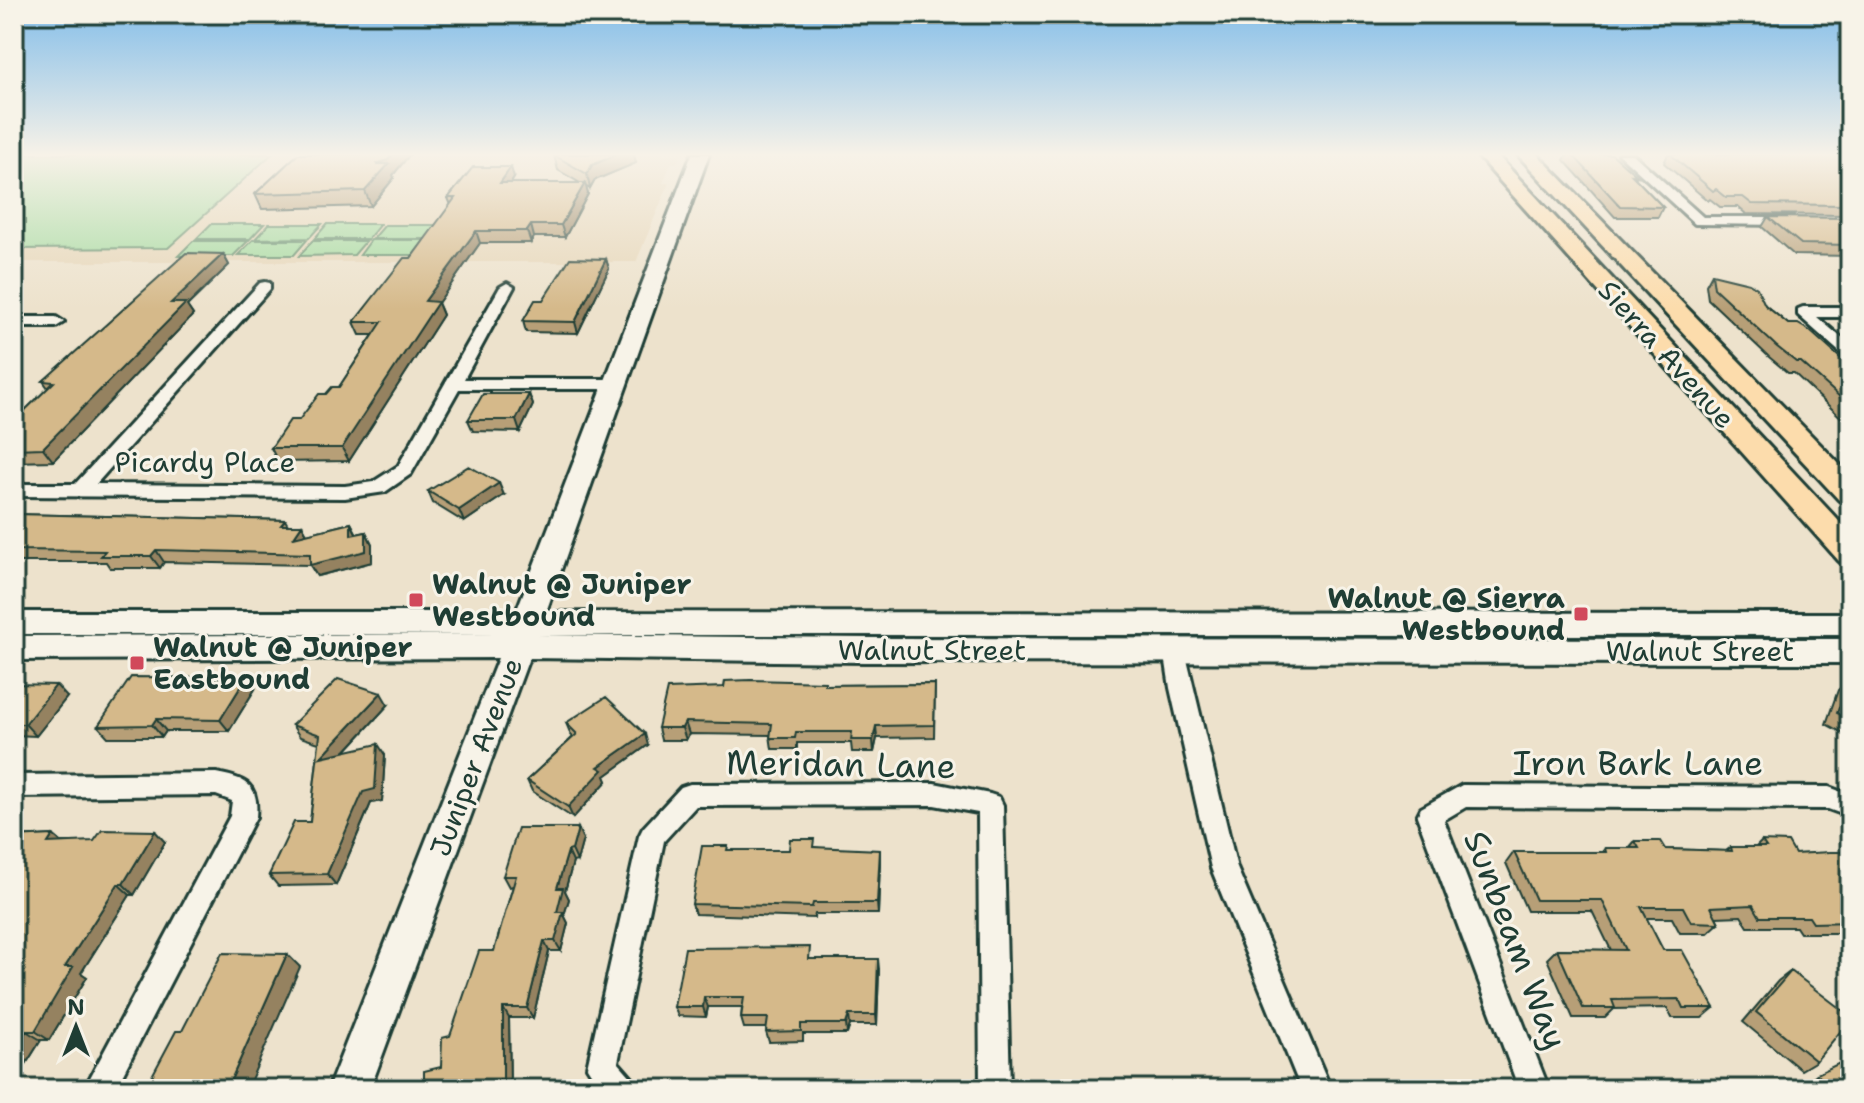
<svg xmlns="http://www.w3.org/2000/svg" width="1864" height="1103" font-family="'Shantell Sans',sans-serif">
<rect width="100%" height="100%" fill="#ede2cc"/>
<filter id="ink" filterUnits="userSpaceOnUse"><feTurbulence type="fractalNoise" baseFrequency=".0125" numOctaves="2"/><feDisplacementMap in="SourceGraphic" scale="16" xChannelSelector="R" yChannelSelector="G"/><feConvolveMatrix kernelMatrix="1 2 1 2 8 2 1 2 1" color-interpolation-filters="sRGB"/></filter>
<g filter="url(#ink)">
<!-- built -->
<path fill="#e6d6b8" d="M14,154H681L677,163H671L663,183H669L636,262H14Z"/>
<!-- green -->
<path fill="#a3da9f" stroke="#618c6a" stroke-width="2" d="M14,154H272L168,248L14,249Z
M211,224H264L250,239H196Z
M269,224H322L309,238L255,239Z
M327,224H380L368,239H314Z
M385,225H437L427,239H373Z
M253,240H307L294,255H238Z
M371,240H426L415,255H360Z
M193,241H248L233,256H178Z
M312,241H366L354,255L299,256Z"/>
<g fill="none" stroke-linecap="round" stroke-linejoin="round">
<defs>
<path id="street" d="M1619,154H1633L1703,217H1792L1799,221L1792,225L1695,224Z
M265,282L270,283V289L96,484L345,486L373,482L398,466L500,287L507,283L514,287L464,379H616L624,384L616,389H459L411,474L385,492L345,498L14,496V484H75L260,283Z
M1803,307H1850V317H1817L1850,345V358L1844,356L1798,315V309Z
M14,317H56L64,322L56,327H14Z
M1175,641L1183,643L1237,868L1331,1089H1301L1211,868L1170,688L1164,649L1167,643Z
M216,773C247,779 259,784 256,817L115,1089H84L230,816L232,801L216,795L14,797V775Z
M934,783L990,794L999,797L1003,805L1010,1089H980L978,813L934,805L696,806L664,841L618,1062L632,1078L636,1089H601L587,1067L639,836L643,828L681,787L690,784Z
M1462,785L1829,787L1850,795V817L1828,809L1466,807L1444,820L1549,1089H1519L1417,816L1421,808Z"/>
<path id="secondary" d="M692,154H709L546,612L1850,613V635H538L864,638L1850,639V663L864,662L529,658L370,1089H328L498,658L14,660V636L499,634H14V612H516Z"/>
<path id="primary" d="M1476,154H1496L1850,533V564L1839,561Z
M1517,154H1537L1850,475V503L1839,500Z"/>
</defs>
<!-- street casing -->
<use href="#street" stroke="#1f3d34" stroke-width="6"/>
<!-- secondary casing -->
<use href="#secondary" stroke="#1f3d34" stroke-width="6"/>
<!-- primary casing -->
<use href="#primary" stroke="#1f3d34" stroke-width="6"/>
<!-- street -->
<use href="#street" fill="#f7f3e8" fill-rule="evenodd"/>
<!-- secondary -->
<use href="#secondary" fill="#f7f3e8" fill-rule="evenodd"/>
<!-- primary -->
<use href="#primary" fill="#fcdcac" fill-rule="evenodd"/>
</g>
<!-- wall -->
<path fill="#b79f77" stroke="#1f3d34" stroke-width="2" d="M298,154H410L393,175L394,178L371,206L262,209L255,194Z
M556,154H634L636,163L595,180L590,189L585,186L588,194L565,237H534L531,243H480L438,303L443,315L349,461L278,462L271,448L326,394L339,387L373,335H360L354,322L411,258L451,205L448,198L514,178L511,183H580L558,170L554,155Z
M1567,154H1612L1637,176L1635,178L1663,207L1658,217H1615L1564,160Z
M1668,154H1850V215L1746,214L1738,207H1720L1710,199L1708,201L1664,163Z
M1768,217L1850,218V256L1794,255L1762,227Z
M223,254L229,265L187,306L193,315L53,461L14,462V421L48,388L43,381Z
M606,259L609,269L578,333L526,332L523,321L543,300Z
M1712,274L1765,305L1788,324L1848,365L1847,367L1850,370V426L1794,373H1788L1769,357L1708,299L1706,285Z
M529,394L533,405L520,432L473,431L468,420Z
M428,491L504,495L464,522L433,503Z
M14,514L285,520L288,525H302L307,534L351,523L357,534L366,532L372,544V562L317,576L310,565L164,562L160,568H110L106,562H14Z
M1850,679V737L1826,724L1838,690Z
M14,684L67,697L36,736L14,735Z
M935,684L934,737L877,738L874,752H852L851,743H797V749H772L770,735L689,734L686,740H661L658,728L826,685Z
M255,689L229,731H166L162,737H108L98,726Z
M388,705L345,752L385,755L382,801L371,803L336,885L278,886L269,875L310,822L319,743L300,737L292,725Z
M566,723L648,745L605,776L607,781L573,818L532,791L527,780L573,737L571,735Z
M53,835L61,842H165L134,895H130L81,973L87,977L49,1040H41L14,1083V837Z
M583,839L577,861L573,862L565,891L569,899L564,915L568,923L561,951H549L533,1018H509L510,1088L506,1089H424L441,1067L450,1036L494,951L513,886L509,887L503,876Z
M1635,841L1665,849L1726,851L1731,847H1756L1762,841L1795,854L1850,852V933H1800L1796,927H1748L1741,916L1716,917L1719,923L1708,933H1680L1672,918H1646L1663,950L1714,1008L1702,1018H1672L1667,1008L1614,1009L1605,1018H1573L1547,959L1557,949L1611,950L1592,911H1527L1506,863L1514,852H1602L1605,848H1629Z
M815,847L880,861L878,914H815L814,918L695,914L692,904L729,850H789Z
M812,959L879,969L877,1025H850L847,1034H803V1041L769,1042L766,1032L767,1028H744L741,1018L742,1007H708L706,1017L678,1016L674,1007Z
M1791,971L1816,1061L1801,1070L1743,1022L1778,981Z
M1817,1074L1850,1089H1808L1803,1084Z"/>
<!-- shaded-wall -->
<path fill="#958261" stroke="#1f3d34" stroke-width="2" d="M393,154H410L393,175L394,178L371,206L365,191L376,164Z
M618,154H634L636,163L595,180L590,189L587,174L592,165Z
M511,167L514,178L503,194L500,183Z
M585,183L588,194L565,237L561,225Z
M531,225L534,237L531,243L527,231Z
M476,231L480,243L438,303L443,315L349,461L342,448L425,301Z
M223,254L229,265L187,306L193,315L53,461L43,448L171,303Z
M606,259L609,269L578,333L575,322Z
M529,394L533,405L520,432L516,420Z
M499,483L504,495L464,522L459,510Z
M351,523L357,535H351Z
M302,525L308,537H294Z
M366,532L372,544V562L317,576L310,565Z
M156,550L164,562L160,568L151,556Z
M246,678L255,689L229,731L220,720Z
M56,685L67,697L36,736L25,724Z
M381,693L388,705L329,769L321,757Z
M156,719L166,731L162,737L152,725Z
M685,722L689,734L686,740L682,728Z
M876,726L877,738L874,752L873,740Z
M645,734L648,745L605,776L607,781L573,818L568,807L598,767Z
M378,744L385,755L382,801L371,803L336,885L327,874Z
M578,828L583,839L577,861L572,850Z
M155,831L165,842L134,895L123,884Z
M53,835L66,846L48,843Z
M880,850V861L878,914L877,903Z
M568,851L573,862L565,891L569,899L564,915L568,923L561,951L555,941L557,888Z
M118,884L130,895L81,973L87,977L49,1040L35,1031L65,967Z
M544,941L549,951L533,1018L527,1008Z
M287,954L300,967L247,1089H227Z
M878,959L879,969L877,1025L876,1015Z
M704,997L708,1007L706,1017L703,1007Z
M503,1008L509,1018L510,1088L465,1089Z
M849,1015L850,1025L847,1034L846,1024Z
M26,1031L41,1040L14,1083V1050Z"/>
<!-- building -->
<path fill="#d5b98a" stroke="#1f3d34" stroke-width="2" d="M298,154H393L388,160L376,164H389L365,191L255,194Z
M556,154H618L592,165L587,174L554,155Z
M1572,154H1612L1637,176L1632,175L1663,207L1620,206Z
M1670,154H1850V205L1752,204L1743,197H1726L1716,189L1713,191Z
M473,167H511L500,183H585L561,225H531L527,231H476L425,301L438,302L342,448H271L290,420H299L319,394H326L332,387H339L382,322H354L404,258H411L455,198H448Z
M1768,217L1850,218V245L1801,244Z
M186,253L223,254L171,303H186L43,448L14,449V421L54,382L43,381Z
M570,258L606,259L575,322L523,321L535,300H543Z
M1712,274L1749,283L1757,288L1765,305L1788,324H1798L1810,331L1848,365H1844L1850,370V406L1801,362H1796L1776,346L1714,288Z
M483,394H529L516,420H468Z
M469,466L499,483L459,510L428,491Z
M14,514L285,520L281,525H302L294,537L351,523V535L366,532V551L310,565V554L156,550L151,556H101L105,551L14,550Z
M131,677L246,678L220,720L156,719L152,725L98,726Z
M338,679L381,693L321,757L378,744L375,789L363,792L327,874L269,875L294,822H310L320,735L292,725Z
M1850,679V719L1837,713Z
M750,680L825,682V685L935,684L934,725L876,726L873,740H851L852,732H796L795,738H770L772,724L685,722L682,728H658L667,689L724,687L725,681Z
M14,684L56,685L25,724H14Z
M606,697L645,734L598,767L603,770L568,807L527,780L577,734L566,723Z
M518,828H578L572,850L568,851L557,888H563L557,912H563L555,941H544L527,1008H503V1079L465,1089H424V1071L441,1067L442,1038L450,1036L479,951H494L516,876H503Z
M102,830L155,831L123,884H118L65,967H73L35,1031H26L14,1050V837L53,835L48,843L94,841Z
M790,839H814L813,847L880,850L877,903H813L812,907L692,904L702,846H728L727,850H789Z
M1635,841H1660L1665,849L1732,851L1731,847H1766L1762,841L1788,842L1795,854L1830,852H1850V922L1813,923L1809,917H1760L1753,905L1711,907L1719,923L1691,922L1683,907H1641L1663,950H1682L1714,1008H1683L1679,999L1612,1000L1615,1008H1583L1557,949L1626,950L1602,900H1536L1514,852H1606L1605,848H1639Z
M810,947L809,959H878L876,1015H849L846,1024H801V1031L766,1032L768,1018H741L744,997H704L703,1007H674L685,948Z
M222,953L287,954L227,1089H145L176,1031H182Z
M1791,971L1850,1016V1020L1816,1061L1756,1012Z
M1850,1058V1089H1831L1817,1074Z"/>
</g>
<!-- sky -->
<linearGradient id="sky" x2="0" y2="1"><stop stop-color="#82bde9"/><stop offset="0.5" stop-color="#f7f2e8"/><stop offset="1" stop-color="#f7f2e8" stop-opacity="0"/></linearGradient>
<rect width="1864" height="309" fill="url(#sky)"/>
<!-- markers -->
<g fill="#d1495b" stroke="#f7f3e8" stroke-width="3">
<rect x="408" y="592" width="16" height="16" rx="4"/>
<rect x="1573" y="606" width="16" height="16" rx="4"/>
<rect x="129" y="655" width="16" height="16" rx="4"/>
</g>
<g text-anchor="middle" stroke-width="6" stroke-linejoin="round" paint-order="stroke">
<!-- street labels -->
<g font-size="28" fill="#1f3d34" stroke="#f7f3e8">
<text transform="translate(1667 354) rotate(48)" y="10">Sierra Avenue</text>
<text x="205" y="472">Picardy Place</text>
<text x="932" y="660">Walnut Street</text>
<text x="1700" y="661">Walnut Street</text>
<text transform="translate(476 757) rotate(-69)" y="10">Juniper Avenue</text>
</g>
<!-- poi labels -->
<g font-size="28" font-weight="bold" fill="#1f3d34" stroke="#f7f3e8" text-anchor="start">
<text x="432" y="594">Walnut @ Juniper<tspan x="432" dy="32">Westbound</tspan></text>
<text x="1565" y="608" text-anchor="end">Walnut @ Sierra<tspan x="1565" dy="32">Westbound</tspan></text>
<text x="153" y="657">Walnut @ Juniper<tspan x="153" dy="32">Eastbound</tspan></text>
</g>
<!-- near-street labels -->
<g font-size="34" fill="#1f3d34" stroke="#f7f3e8">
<text x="1638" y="775">Iron Bark Lane</text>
<text transform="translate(841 764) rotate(1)" y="12">Meridan Lane</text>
<text transform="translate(1516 940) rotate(69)" y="12">Sunbeam Way</text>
</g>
</g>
<!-- margin -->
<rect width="1864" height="1103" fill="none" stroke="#f7f3e8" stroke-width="48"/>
<rect x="24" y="24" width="1816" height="1055" fill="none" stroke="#1f3d34" stroke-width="3" filter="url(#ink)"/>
<!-- north arrow -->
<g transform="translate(76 1027)" stroke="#f7f3e8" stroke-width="6" paint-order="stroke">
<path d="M0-6L14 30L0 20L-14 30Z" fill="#1f3d34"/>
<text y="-12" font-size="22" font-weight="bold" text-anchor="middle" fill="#1f3d34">N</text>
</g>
</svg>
